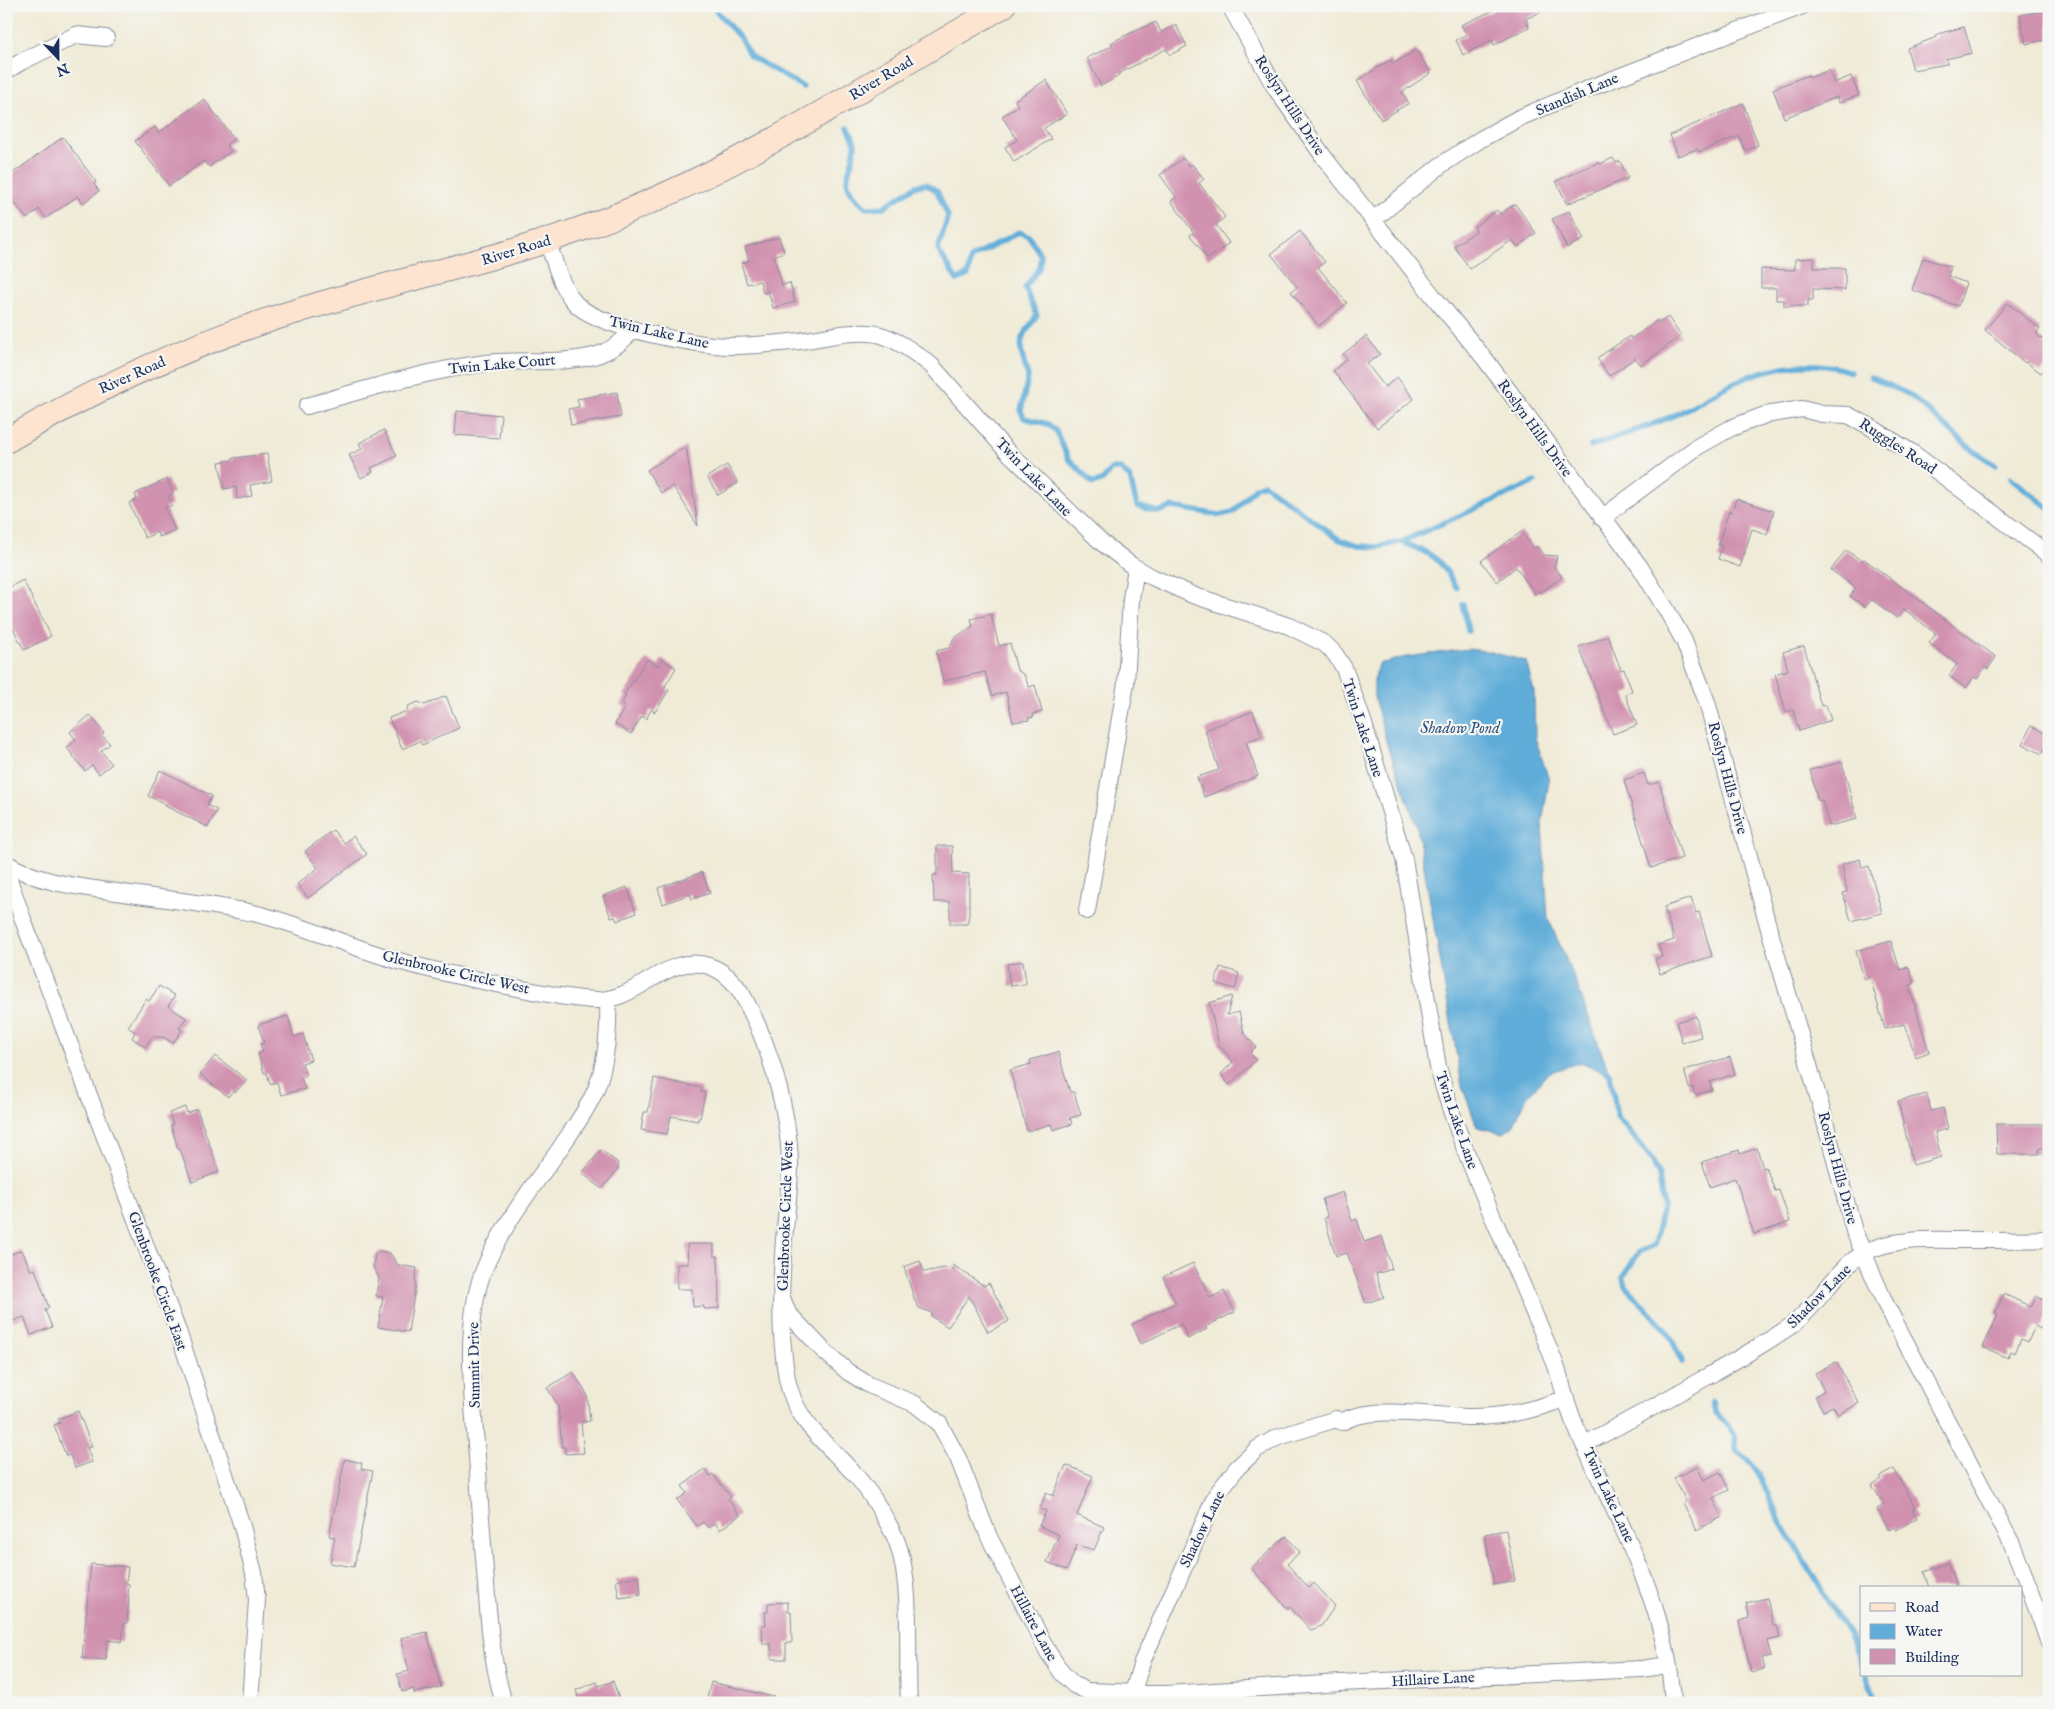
<svg xmlns="http://www.w3.org/2000/svg" width="2055" height="1709" font-family="'IM FELL English',serif">
<rect width="100%" height="100%" fill="#f6f6f2"/>
<filter id="ink" filterUnits="userSpaceOnUse"><feTurbulence type="fractalNoise" baseFrequency=".02" numOctaves="2"/><feDisplacementMap in="SourceGraphic" scale="10" xChannelSelector="R" yChannelSelector="G"/><feConvolveMatrix kernelMatrix="1 2 1 2 8 2 1 2 1" color-interpolation-filters="sRGB"/></filter>
<filter id="wash" filterUnits="userSpaceOnUse"><feTurbulence type="fractalNoise" baseFrequency=".0096" numOctaves="4" result="noise"/><feDisplacementMap in="SourceGraphic" scale="20" xChannelSelector="R" yChannelSelector="G"/><feGaussianBlur stdDeviation="1.12" result="paint"/><feColorMatrix in="noise" values="0 0 0 0 0 0 0 0 0 0 0 0 0 0 0 0 0 1.4 0 .05"/><feComposite in="paint" operator="in"/></filter>
<g filter="url(#wash)">
<rect width="100%" height="100%" fill="#f0ebd7"/>
<!-- water -->
<path fill="#60add9" stroke="#3e6e9c" d="M1468,649L1487,651L1526,661L1534,691L1535,737L1549,780L1542,824L1548,918L1574,977L1610,1075L1581,1062L1548,1073L1527,1097L1512,1128L1502,1133L1477,1127L1462,1086L1417,827L1387,744L1374,697V680L1379,664L1406,657Z"/>
<g fill="none" stroke-linecap="round" stroke-linejoin="round">
<!-- stream -->
<path stroke="#60add9" stroke-width="5.5" d="M712,6L741,39L750,56L803,87
M848,127C850,132 855,139 855,145C852,178 834,178 866,208L884,207L916,186L926,184L937,191L948,216L938,250L957,280L968,275L971,258L1019,232L1029,236L1041,256L1039,268L1025,288L1037,315L1022,338L1021,351L1028,377L1021,411L1024,418L1048,424L1056,431L1068,458L1093,484L1103,480L1111,469H1121L1130,478L1137,506L1158,512L1172,507L1220,515L1233,512L1256,487L1264,484L1340,540L1359,546L1378,547L1401,542L1535,482
M1871,377L1910,395L1970,448L1995,465
M1591,446C1620,436 1649,427 1677,414C1696,405 1714,392 1733,383C1771,366 1812,358 1851,372
M2011,478L2049,508
M1401,542C1434,555 1438,555 1456,587
M1463,604L1468,631
M1606,1070L1610,1075L1617,1116L1652,1160L1659,1176L1663,1207L1654,1245L1639,1252L1623,1277L1625,1286L1666,1329L1683,1362
M1712,1402L1716,1413L1735,1435L1736,1451C1764,1469 1762,1487 1777,1514C1802,1557 1827,1600 1853,1643L1861,1664
M1866,1675L1875,1697L1881,1703"/>
</g>
<g id="blocks">
<!-- building -->
<path fill="#d192b0" d="M1503,6H1553L1526,19L1529,27L1494,45L1492,40L1463,55L1456,40L1467,35L1461,25Z
M2049,10V39L2026,44L2020,15Z
M1156,22L1161,32L1176,25L1187,46L1170,55L1166,49L1118,74L1119,76L1101,86L1087,58L1112,46L1111,43L1124,36Z
M1964,27L1972,53L1946,59L1947,64L1913,70L1907,48L1937,37V34Z
M1416,50L1431,73L1402,92L1409,103L1381,120L1357,81L1390,60L1393,64Z
M1829,70L1834,83L1851,76L1859,95L1839,103L1837,97L1784,118L1773,89L1808,75L1809,78Z
M1046,80L1067,114L1044,128L1051,139L1014,162L1005,147L1017,140L1002,116L1018,106L1015,100Z
M204,99L234,139L226,145L231,151L209,167L204,161L169,186L135,141L155,127L159,133Z
M1743,103L1758,145L1745,151L1739,136L1699,152L1697,149L1678,156L1670,135Z
M63,137L96,182L94,184L99,191L83,203L78,196L46,218L39,209L27,219L15,203L12,205L6,197V178Z
M1183,158L1189,166L1192,164L1204,179L1199,183L1225,217L1216,225L1229,243L1208,259L1190,235L1194,233L1171,201L1176,197L1160,175Z
M1613,158L1616,163L1620,161L1628,178L1567,204L1556,181L1599,162L1600,164Z
M1515,204L1536,233L1518,247L1512,240L1470,269L1454,246L1476,231L1474,227L1497,210L1500,214Z
M1569,211L1584,239L1567,248L1552,219Z
M1300,231L1325,262L1318,267L1347,303L1319,326L1291,292L1297,287L1271,254Z
M779,237L784,252L774,256L782,285L790,283L795,302L773,308L768,291L763,293L760,281L747,284L741,263L749,261L745,247Z
M1814,258V268H1845V290L1813,289V300H1808V306H1784V300H1776V288H1761V269L1795,270V259Z
M1923,258L1951,267L1948,276L1966,283L1958,306L1912,290Z
M2007,303L2040,329L2036,334L2046,342L2044,344L2049,347V364L2041,373L2026,362L2025,363L1985,330Z
M1668,317L1681,336L1641,365L1635,358L1609,376L1597,358L1630,336L1631,339L1658,320L1659,323Z
M1366,336L1380,354L1367,364L1385,387L1397,377L1414,399L1377,428L1333,371L1347,359L1343,354Z
M617,392L621,417L571,425L568,409L579,407L577,399Z
M457,411L501,415L499,438L455,435Z
M384,430L397,456L371,468L373,472L361,478L349,455L362,449L359,443Z
M686,447L698,526L673,486L661,493L647,470Z
M267,454L272,481L250,485L252,496L237,499L236,487L224,489L219,462L233,460V458Z
M727,465L738,483L718,495L707,477Z
M167,479L173,493L168,496L172,505L165,508L175,530L159,537L157,532L145,538L129,503L137,499L135,494Z
M1736,499L1774,511L1767,534L1752,529L1740,567L1718,559L1722,546L1718,545L1729,511L1732,512Z
M1521,532L1534,548L1537,546L1544,555L1557,556L1554,567L1562,577L1540,593L1539,591L1535,594L1516,567L1497,582L1481,561Z
M1846,550L1862,561L1864,559L1996,657L1988,669L1985,667L1977,679L1974,677L1966,688L1949,676L1957,664L1929,643L1936,634L1904,609L1897,618L1871,599L1865,607L1850,596L1856,588L1831,570Z
M23,580L51,636L24,650L6,614V589Z
M991,614L999,646L1010,643L1017,670L1024,675L1029,687L1035,685L1042,712L1033,714L1034,717L1028,718L1029,720L1013,722L1006,692L992,696L985,672L943,681L936,651L949,648L954,638L973,626L971,619Z
M1608,636L1621,670L1624,669L1632,691L1625,694L1637,725L1613,734L1579,647Z
M1804,646L1821,706L1826,705L1831,720L1799,731L1793,710L1786,712L1775,674L1788,670L1783,652Z
M647,659L658,666L662,659L676,668L665,686L669,690L655,712L651,710L646,719L642,716L631,734L615,724L625,707L621,705L626,696L624,695Z
M446,696L459,728L422,745L420,741L402,749L389,718L407,711L408,706L418,702L425,705Z
M1253,711L1262,736L1246,742L1258,776L1204,797L1197,777L1219,770L1205,730Z
M90,715L104,733L102,735L110,744L101,751L112,764L99,774L92,765L85,771L67,748L76,740L70,732Z
M2031,726L2049,735V741L2042,754L2022,744Z
M1842,762L1857,819L1829,826L1822,800L1818,801L1810,770Z
M160,770L212,796L207,805L217,810L208,827L165,806L166,804L148,796Z
M1644,773L1648,785L1659,782L1682,858L1651,868L1624,780Z
M333,830L344,843L353,836L367,854L308,898L297,884L318,868L305,851Z
M937,846H952L953,873L969,874V915L967,924H950V902H934L933,875H937Z
M1860,859L1862,868L1869,866L1882,913L1851,921L1843,893L1847,892L1842,864Z
M702,872L710,893L692,899L690,894L663,904L658,888Z
M627,887L636,913L617,921L615,917L611,918L603,896Z
M1691,898L1696,913L1699,912L1712,956L1660,974L1655,959L1662,957L1658,945L1674,940L1664,907Z
M1891,941L1900,970L1909,967L1914,984L1909,986L1929,1052L1916,1057L1904,1024L1885,1029L1870,977L1864,979L1856,951Z
M1023,961L1026,982L1025,984L1010,986L1007,964Z
M1220,967L1239,973L1235,989L1215,983Z
M159,986L175,996L168,1006L186,1018L179,1028L182,1030L173,1043L163,1037H152L145,1047L132,1038L135,1032L128,1027L146,999L149,1001Z
M1232,996L1227,1015L1239,1012L1244,1033L1256,1047L1250,1053L1256,1060L1229,1085L1221,1074L1233,1062L1219,1045L1209,1003Z
M288,1016L294,1037L303,1034L311,1060L302,1063L306,1076L301,1078L305,1089L281,1095L277,1082L270,1084L267,1073H264L258,1054L263,1052L260,1044L264,1043L258,1025Z
M1696,1016L1701,1037L1682,1042L1676,1022Z
M1058,1052L1070,1092H1074L1081,1115L1070,1118L1072,1124L1053,1130L1051,1124L1027,1131L1010,1070L1031,1064L1030,1060Z
M215,1056L247,1080L235,1093L233,1091L228,1097L200,1074Z
M1730,1057L1735,1074L1710,1082L1712,1090L1695,1095L1693,1087L1689,1088L1684,1070Z
M654,1078L702,1088L701,1092L705,1093L700,1118H698V1121L671,1116L667,1134L641,1130L644,1112H648Z
M1927,1094L1931,1111L1943,1108L1948,1129L1935,1132L1941,1157L1913,1165L1898,1101Z
M185,1107L187,1113L197,1109L219,1172L192,1182L181,1152L178,1149L171,1125L173,1124L169,1113Z
M1996,1124H2049V1148H2039V1154H1997Z
M1757,1148L1763,1168L1766,1167L1775,1191L1779,1190L1790,1222L1754,1234L1735,1178L1710,1187L1702,1162L1739,1150L1740,1154Z
M601,1150L618,1163V1169L602,1189L582,1173Z
M1343,1192L1352,1221L1357,1219L1364,1242L1382,1236L1392,1269L1376,1274L1384,1297L1366,1303L1347,1253L1336,1256L1324,1218L1328,1217L1322,1199Z
M687,1244H714V1256H718L719,1308L704,1309V1306L693,1307L692,1289H677V1264H688Z
M22,1250L31,1271L35,1269L49,1308L45,1310L52,1327L31,1335L24,1317L13,1321L6,1304V1256Z
M380,1251L390,1253L398,1265L417,1268L415,1281L416,1282L408,1332L378,1327L383,1297L376,1296L379,1278L373,1267L375,1255Z
M920,1261L924,1272L944,1268L954,1269L953,1265L984,1286L989,1283L1009,1321L988,1332L969,1296L948,1327L931,1316L932,1313L919,1308L915,1301L904,1267Z
M1193,1263L1210,1298L1224,1291L1235,1312L1205,1327L1207,1329L1188,1339L1181,1324L1141,1344L1132,1324L1176,1303L1163,1277Z
M2004,1294L2031,1307L2036,1296L2049,1302V1310L2040,1329L2035,1326L2028,1342L2021,1339L2015,1353L2011,1351L2008,1358L1983,1347L1998,1315L1995,1313Z
M1836,1362L1859,1403L1838,1415L1833,1406L1823,1411L1815,1396L1824,1391L1815,1373Z
M573,1372L587,1394L590,1421L581,1422L584,1453L565,1454V1447H562L558,1405L547,1388Z
M78,1411L92,1447L87,1448L92,1462L75,1468L70,1455L66,1456L54,1425L60,1423L58,1419Z
M345,1459L362,1463L361,1469L373,1471L354,1567L330,1563L335,1537L329,1536Z
M1066,1465L1093,1476L1077,1515L1104,1527L1094,1550L1077,1545L1067,1570L1047,1562L1059,1535L1039,1526L1046,1511L1040,1509L1046,1493L1053,1496Z
M1697,1467L1704,1480L1720,1472L1729,1490L1713,1498L1722,1517L1697,1530L1683,1503L1686,1501L1674,1478Z
M705,1469L710,1476L713,1474L731,1497L728,1499L740,1515L720,1530L715,1523L708,1528L703,1522L697,1526L677,1500L687,1493L682,1486Z
M1894,1469L1916,1508L1912,1510L1917,1518L1896,1530L1894,1527L1889,1530L1877,1509L1884,1505L1872,1485L1881,1479L1879,1477Z
M1506,1530L1515,1581L1494,1585L1485,1534Z
M1286,1536L1300,1552L1287,1564L1309,1588L1314,1583L1335,1606L1321,1626L1311,1630L1289,1606L1288,1609L1251,1568Z
M1948,1563L1957,1588H1929L1924,1572Z
M91,1564L128,1567L126,1583L129,1584L128,1597H129L127,1624L124,1623L122,1642L107,1640L106,1660L82,1658Z
M639,1576L641,1595L619,1598L616,1580Z
M1767,1598L1773,1625H1777L1780,1638L1767,1641L1771,1656L1762,1658L1765,1669L1751,1672L1739,1621L1750,1618L1746,1603Z
M788,1602V1611H791L792,1643H786V1659H772L771,1644H763L762,1625H766L765,1612H768V1603Z
M427,1632L441,1687L414,1693V1689L402,1692L397,1674L409,1671L401,1638Z
M613,1681L619,1699L608,1703H580L576,1690L597,1682L599,1686Z
M711,1682L774,1697V1703H706Z"/>
</g>
</g>
<g filter="url(#ink)">
<use href="#blocks" fill-opacity="0" stroke="#868d9a" stroke-width="1"/>
<g fill="none" stroke-linecap="round" stroke-linejoin="round">
<defs>
<path id="street" d="M1230,6L1276,89L1326,160L1433,296L1485,359L1640,567L1666,609L1684,641L1707,702L1767,922L1820,1103L1854,1231L1885,1303L2012,1544L2031,1592L2049,1643
M6,71L21,62L76,35L106,38
M1373,220L1441,165L1481,139L1519,118L1590,88L1802,6
M547,241C555,261 560,286 575,303C596,327 697,346 730,346C750,346 770,344 790,342C818,340 849,329 877,334C896,338 917,354 932,366L1006,450L1101,542L1131,565L1152,577L1195,596L1289,626L1325,644L1335,654L1344,668L1363,721L1404,859L1438,1067C1458,1143 1493,1216 1524,1289C1534,1314 1546,1340 1556,1366C1562,1383 1566,1402 1573,1420C1613,1513 1667,1599 1673,1703
M307,406C366,389 425,371 486,363C519,359 569,365 600,354C613,349 625,340 633,329
M1602,518L1697,447L1731,428L1765,415L1802,409L1822,414L1848,415L1869,426L1914,454L2049,555
M6,863C37,882 73,886 109,891C157,898 206,903 253,913C301,924 345,945 392,959C431,971 472,979 512,987C539,992 567,999 595,1000C638,1002 666,952 709,966C724,971 735,982 743,996C769,1042 789,1111 790,1164C790,1195 784,1226 783,1256C780,1297 780,1339 787,1379C797,1426 828,1443 857,1477C872,1494 884,1515 894,1535C914,1576 906,1656 909,1703
M6,871L26,928L179,1334L242,1526L254,1573L257,1600L250,1703
M1087,911L1126,683L1131,599L1136,568
M783,1300L788,1313L824,1351L848,1372L869,1385L915,1404L939,1423L958,1458L989,1537L1048,1652L1062,1673L1074,1685L1087,1691L1167,1694L1341,1683L1642,1669L1668,1665
M1585,1444C1626,1422 1667,1400 1708,1376C1736,1360 1765,1344 1792,1325C1822,1303 1839,1260 1875,1248C1903,1238 1933,1240 1961,1240C1991,1240 2020,1240 2049,1239
M1133,1692L1142,1662L1216,1495L1237,1468L1257,1449L1276,1438L1336,1419L1342,1422C1372,1404 1436,1417 1472,1417C1505,1417 1535,1410 1566,1398
M504,1703C492,1664 489,1624 486,1584C483,1546 480,1508 478,1470C474,1410 462,1329 483,1272C499,1230 533,1186 559,1150C572,1130 587,1111 596,1089C607,1061 609,1029 608,1000"/>
<path id="secondary" d="M6,441C101,385 201,339 307,308C402,279 498,260 592,225C739,171 868,83 1003,6"/>
</defs>
<!-- street casing -->
<use href="#street" stroke="#868d9a" stroke-width="18"/>
<!-- secondary casing -->
<use href="#secondary" stroke="#868d9a" stroke-width="26"/>
<!-- street -->
<use href="#street" stroke="#fff" stroke-width="16"/>
<!-- secondary -->
<use href="#secondary" stroke="#fde4d0" stroke-width="24"/>
</g>
</g>
<g text-anchor="middle" stroke-width="4.5" stroke-linejoin="round" paint-order="stroke">
<!-- street labels -->
<g font-size="15" fill="#1b2f5e" stroke="#f6f6f2">
<text transform="translate(881 78) rotate(-31)" y="5">River Road</text>
<text transform="translate(1577 94) rotate(-23)" y="5">Standish Lane</text>
<text transform="translate(1290 105) rotate(57)" y="5">Roslyn Hills Drive</text>
<text transform="translate(516 250) rotate(-17)" y="5">River Road</text>
<text transform="translate(659 332) rotate(13)" y="5">Twin Lake Lane</text>
<text transform="translate(502 364) rotate(-5)" y="5">Twin Lake Court</text>
<text transform="translate(132 375) rotate(-24)" y="5">River Road</text>
<text transform="translate(1535 428) rotate(54)" y="5">Roslyn Hills Drive</text>
<text transform="translate(1898 446) rotate(33)" y="5">Ruggles Road</text>
<text transform="translate(1034 477) rotate(46)" y="5">Twin Lake Lane</text>
<text transform="translate(1363 728) rotate(72)" y="5">Twin Lake Lane</text>
<text transform="translate(1728 778) rotate(75)" y="5">Roslyn Hills Drive</text>
<text transform="translate(456 972) rotate(13)" y="5">Glenbrooke Circle West</text>
<text transform="translate(1457 1120) rotate(71)" y="5">Twin Lake Lane</text>
<text transform="translate(1838 1168) rotate(75)" y="5">Roslyn Hills Drive</text>
<text transform="translate(785 1216) rotate(-88)" y="5">Glenbrooke Circle West</text>
<text transform="translate(158 1281) rotate(70)" y="5">Glenbrooke Circle East</text>
<text transform="translate(1819 1296) rotate(-45)" y="5">Shadow Lane</text>
<text transform="translate(474 1365) rotate(-91)" y="5">Summit Drive</text>
<text transform="translate(1609 1495) rotate(65)" y="5">Twin Lake Lane</text>
<text transform="translate(1202 1529) rotate(-64)" y="5">Shadow Lane</text>
<text transform="translate(1034 1623) rotate(62)" y="5">Hillaire Lane</text>
<text transform="translate(1433 1679) rotate(-3)" y="5">Hillaire Lane</text>
</g>
<!-- water labels -->
<g font-size="16" font-style="italic" fill="#305583" stroke="#f6f6f2">
<text x="1460" y="733">Shadow Pond</text>
</g>
</g>
<!-- margin -->
<rect width="2055" height="1709" fill="none" stroke="#f6f6f2" stroke-width="25"/>
<!-- legend -->
<rect x="1860" y="1586" width="162" height="90" fill="#f6f6f2" stroke="#9ea6b7"/>
<rect x="1870" y="1603" width="25" height="8" fill="#fde4d0" stroke="#9ea6b7"/>
<text x="1905" y="1612" font-size="15" fill="#1b2f5e">Road</text>
<rect x="1870" y="1624" width="25" height="15" fill="#60add9" stroke="#9ea6b7"/>
<text x="1905" y="1636" font-size="15" fill="#1b2f5e">Water</text>
<rect x="1870" y="1649" width="25" height="15" fill="#d192b0" stroke="#9ea6b7"/>
<text x="1905" y="1662" font-size="15" fill="#1b2f5e">Building</text>
<!-- north arrow -->
<g transform="translate(58 58) rotate(158)" stroke="#f6f6f2" stroke-width="4" paint-order="stroke">
<path d="M0-4L9 19L0 12L-9 19Z" fill="#1b2f5e"/>
<text y="-8" font-size="14" font-weight="bold" text-anchor="middle" fill="#1b2f5e">N</text>
</g>
</svg>
